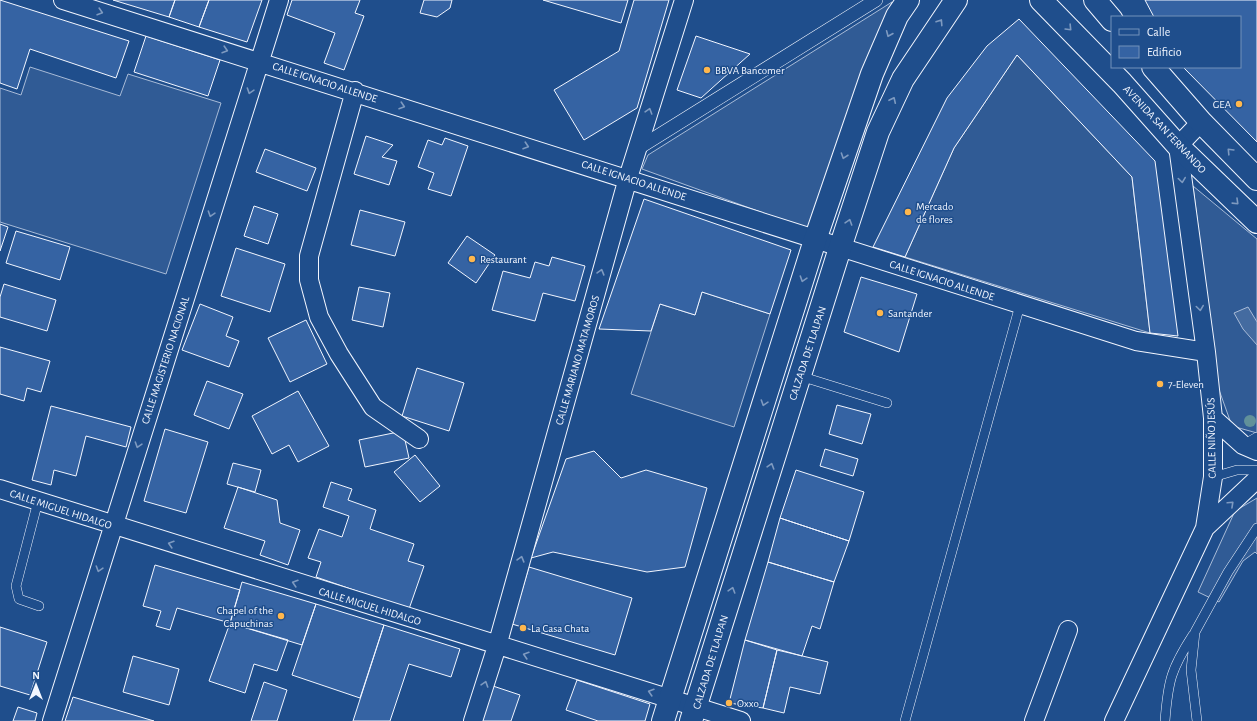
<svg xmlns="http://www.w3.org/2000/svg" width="1257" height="721" font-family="'Alegreya Sans',sans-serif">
<rect width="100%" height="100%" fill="#1f4e8c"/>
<!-- built -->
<path fill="#305b95" stroke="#a8bbd7" d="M892,2L813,231L642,169L648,155Z
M1017,55L1132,177L1150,333L905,257L954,148Z
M30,67L120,96L128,74L221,103L166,274L0,222V88L21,95Z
M1193,186L1257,239V433L1232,426L1218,387Z
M702,292L770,314L734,427L631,394L660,304L695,315Z
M1257,498V554L1255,552L1243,561L1219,602L1198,592L1235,511Z"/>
<!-- water -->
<path fill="#446ba0" stroke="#a8bbd7" d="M1248,307L1257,322V345L1243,329L1234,313Z"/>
<!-- building -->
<path fill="#3563a3" stroke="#f2f6ff" d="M0,0L129,41L116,78L30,49L17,89L0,83Z
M113,0H175L169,17Z
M175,0H209L199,27L169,17Z
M209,0H262L247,42L199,27Z
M292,0H360L355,13L364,16L344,70L324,63L335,33L287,15Z
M424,0H452L450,8L437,17L420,13Z
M543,0H628L621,23Z
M634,0H669L637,108L584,140L554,90L619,51Z
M1145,0H1257V142L1183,67H1240V17H1154Z
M1019,19L1155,161L1178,336L1150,333L1132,177L1017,55L954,148L905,257L873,247L947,98L987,46Z
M146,36L220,60L208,96L134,72Z
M696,36L750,54L701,98L677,90Z
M366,136L393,145L382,157L397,161L389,185L354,174Z
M445,138L468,146L451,196L428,189L434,173L418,167L428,140L442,145Z
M265,149L316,168L307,191L256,172Z
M644,199L791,250L770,314L702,292L695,315L660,304L651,331L599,329Z
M254,206L278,214L268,244L244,236Z
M360,210L405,222L395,256L351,245Z
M0,224L8,227L0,251Z
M16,231L70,247L60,280L6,263Z
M467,236L495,255L476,283L448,263Z
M236,248L285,264L270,312L221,296Z
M552,257L585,266L575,301L543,293L535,321L492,310L503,271L530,278L535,262L549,266Z
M861,277L917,294L899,352L844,332Z
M4,284L56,300L47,331L0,317V297Z
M359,287L390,293L383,327L352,320Z
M200,304L233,317L226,336L239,341L229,367L182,350Z
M306,320L327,364L290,382L268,338Z
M0,347L50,361L41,392L27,388L24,401L0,394Z
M417,368L464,383L449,431L402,416Z
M207,381L243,394L229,429L194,415Z
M298,391L329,446L298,462L289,445L272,454L252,416Z
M837,405L871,414L862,444L829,434Z
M51,406L131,427L126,447L86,436L76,476L54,470L51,485L32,480Z
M165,429L208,442L186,513L144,501Z
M403,431L409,458L365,467L359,440Z
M825,449L858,459L853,476L820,466Z
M594,451L621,478L646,470L707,488L685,567L647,572L553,552L531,558L566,459Z
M415,455L440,486L420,502L394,472Z
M233,463L261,470L255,492L227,484Z
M796,470L864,492L849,541L780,518Z
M331,482L352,489L348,500L376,510L370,529L414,544L408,561L424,566L409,609L316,577L321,562L308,558L319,529L342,537L349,516L323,507Z
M238,487L277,500L280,523L300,530L288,565L260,555L265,541L224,528Z
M780,518L849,541L834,582L768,562Z
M768,562L834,582L820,629L812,626L802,656L745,640Z
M155,565L240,590L230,623L177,608L170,630L156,626L161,611L143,606Z
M529,567L632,598L615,655L512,624Z
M242,582L316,604L302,645L230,623Z
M316,604L384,625L360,698L292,675Z
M230,623L288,640L277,671L254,664L245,693L209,681Z
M384,625L460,649L451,677L409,664L390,721H353Z
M0,627L47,642L30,695L0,686Z
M745,640L777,650L763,708L729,703Z
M777,650L828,662L820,694L790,687L784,713L763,708Z
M133,656L179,669L169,705L123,692Z
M577,680L650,704L645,721H598L566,710Z
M264,682L287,690L277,721H251Z
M493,686L520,695L511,721H482Z
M73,697L154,721H65Z
M18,707L37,713L35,721H13Z"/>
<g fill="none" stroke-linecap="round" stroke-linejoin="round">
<defs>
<path id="service" d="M800,376L887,403
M1243,445L1257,437
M1213,477L1237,470H1257
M38,501L16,586L19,599L39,606
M905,721L1020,305
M1165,721C1168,681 1171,669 1193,635
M1197,721L1191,670L1195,632L1228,572L1257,528"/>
<path id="pedestrian" d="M637,149L876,0"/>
<path id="minor" d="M63,0L1136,341L1206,352
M355,91L309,256V280L319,317L339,354L373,407L419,439
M1213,418L1243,445L1257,451
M0,489L741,721
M1205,528L1257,479
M52,721L279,0
M473,721L497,646L628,178L684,0
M1034,721L1068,630
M1114,721L1205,528L1213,477V418L1206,352L1178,146L1201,122"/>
<path id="secondary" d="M1041,0L1122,83L1178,146L1257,222
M1095,0L1112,20
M1153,67L1201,122L1257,179
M663,721L815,240L872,74L897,16L908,0
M691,721L840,248L878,132L903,79L956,0"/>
</defs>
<!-- service casing -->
<use href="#service" stroke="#f2f6ff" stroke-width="10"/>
<!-- pedestrian casing -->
<use href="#pedestrian" stroke="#f2f6ff" stroke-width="14"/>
<!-- minor casing -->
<use href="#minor" stroke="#f2f6ff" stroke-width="20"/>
<!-- secondary casing -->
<use href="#secondary" stroke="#f2f6ff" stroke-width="24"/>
<!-- service -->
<use href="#service" stroke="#1f4e8c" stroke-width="9"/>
<!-- pedestrian -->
<use href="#pedestrian" stroke="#1f4e8c" stroke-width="13"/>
<!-- minor -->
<use href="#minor" stroke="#1f4e8c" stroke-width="18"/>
<!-- secondary -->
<use href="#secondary" stroke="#1f4e8c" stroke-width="22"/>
</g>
<!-- trees -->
<circle fill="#61919a" cx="1250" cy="421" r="6"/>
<!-- one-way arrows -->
<defs><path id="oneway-chevron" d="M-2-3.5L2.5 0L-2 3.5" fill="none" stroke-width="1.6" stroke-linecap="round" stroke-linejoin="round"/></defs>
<g stroke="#7e9ac0">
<use href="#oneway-chevron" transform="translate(100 12) rotate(17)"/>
<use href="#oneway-chevron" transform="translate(940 22) rotate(-57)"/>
<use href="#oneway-chevron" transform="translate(1069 28) rotate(46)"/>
<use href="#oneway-chevron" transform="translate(889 34) rotate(113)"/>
<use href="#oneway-chevron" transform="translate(225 50) rotate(17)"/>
<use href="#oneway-chevron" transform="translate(250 91) rotate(108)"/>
<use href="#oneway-chevron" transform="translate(893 100) rotate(-65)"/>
<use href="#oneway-chevron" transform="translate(402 106) rotate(18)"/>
<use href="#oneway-chevron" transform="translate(649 111) rotate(-73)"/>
<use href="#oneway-chevron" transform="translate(526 146) rotate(18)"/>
<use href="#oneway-chevron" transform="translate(1230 151) rotate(-134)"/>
<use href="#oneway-chevron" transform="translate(844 156) rotate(109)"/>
<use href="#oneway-chevron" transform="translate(1182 180) rotate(82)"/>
<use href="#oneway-chevron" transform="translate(1236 202) rotate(44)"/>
<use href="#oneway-chevron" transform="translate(211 214) rotate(108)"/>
<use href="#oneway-chevron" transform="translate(849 222) rotate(-72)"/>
<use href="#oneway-chevron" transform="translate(601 272) rotate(-74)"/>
<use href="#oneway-chevron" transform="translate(803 279) rotate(108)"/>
<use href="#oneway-chevron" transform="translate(1200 308) rotate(82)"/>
<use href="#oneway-chevron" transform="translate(764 403) rotate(108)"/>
<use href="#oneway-chevron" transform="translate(138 445) rotate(108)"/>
<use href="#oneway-chevron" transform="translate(771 466) rotate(-73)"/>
<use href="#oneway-chevron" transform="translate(1231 504) rotate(-43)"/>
<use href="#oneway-chevron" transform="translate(171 544) rotate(-163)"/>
<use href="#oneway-chevron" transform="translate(521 559) rotate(-74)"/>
<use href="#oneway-chevron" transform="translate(99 569) rotate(107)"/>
<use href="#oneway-chevron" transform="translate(295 583) rotate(-163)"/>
<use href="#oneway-chevron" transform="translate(732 590) rotate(-73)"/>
<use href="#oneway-chevron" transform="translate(526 655) rotate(-163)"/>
<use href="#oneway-chevron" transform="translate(485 684) rotate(-72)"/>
<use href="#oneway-chevron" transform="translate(651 692) rotate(-163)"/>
</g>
<!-- markers -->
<g fill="#ffb74d" stroke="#1f4e8c" stroke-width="1.5">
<circle cx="707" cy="70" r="4"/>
<circle cx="1239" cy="104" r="4"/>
<circle cx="908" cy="212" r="4"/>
<circle cx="472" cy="259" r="4"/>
<circle cx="880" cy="313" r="4"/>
<circle cx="1160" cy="384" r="4"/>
<circle cx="281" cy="616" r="4"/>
<circle cx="523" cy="628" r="4"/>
<circle cx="729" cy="703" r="4"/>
</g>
<g text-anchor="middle" stroke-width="3" stroke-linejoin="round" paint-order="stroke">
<!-- poi labels -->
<g font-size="11" fill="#f2f6ff" stroke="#1f4e8c" text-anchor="start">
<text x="715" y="74">BBVA Bancomer</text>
<text x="1231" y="108" text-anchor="end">GEA</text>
<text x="916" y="210">Mercado<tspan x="916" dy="13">de flores</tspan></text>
<text x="480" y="263">Restaurant</text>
<text x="888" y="317">Santander</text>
<text x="1168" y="388">7-Eleven</text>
<text x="273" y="614" text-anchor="end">Chapel of the<tspan x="273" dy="13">Capuchinas</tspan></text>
<text x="531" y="632">La Casa Chata</text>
<text x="737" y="707">Oxxo</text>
</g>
<!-- street labels -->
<g font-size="11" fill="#f2f6ff" stroke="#1f4e8c">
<text transform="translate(325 82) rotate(18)" y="4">CALLE IGNACIO ALLENDE</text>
<text transform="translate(1165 129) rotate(47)" y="4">AVENIDA SAN FERNANDO</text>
<text transform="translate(634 180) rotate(18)" y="4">CALLE IGNACIO ALLENDE</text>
<text transform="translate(942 280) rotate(18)" y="4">CALLE IGNACIO ALLENDE</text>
<text transform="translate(807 353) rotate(-72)" y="4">CALZADA DE TLALPAN</text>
<text transform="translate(165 360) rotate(-72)" y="4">CALLE MAGISTERIO NACIONAL</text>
<text transform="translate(577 360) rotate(-74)" y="4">CALLE MARIANO MATAMOROS</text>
<text transform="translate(1211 438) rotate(-91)" y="4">CALLE NIÑO JESÚS</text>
<text transform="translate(61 509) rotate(18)" y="4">CALLE MIGUEL HIDALGO</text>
<text transform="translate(370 606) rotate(17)" y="4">CALLE MIGUEL HIDALGO</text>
<text transform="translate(710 662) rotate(-73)" y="4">CALZADA DE TLALPAN</text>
</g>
</g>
<!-- legend -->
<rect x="1111" y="16" width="130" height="52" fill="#1f4e8c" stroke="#7391ba"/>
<rect x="1119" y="29" width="20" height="6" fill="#1f4e8c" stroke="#7391ba"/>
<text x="1147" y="36" font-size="12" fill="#f2f6ff">Calle</text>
<rect x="1119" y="46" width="20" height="12" fill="#3563a3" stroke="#7391ba"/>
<text x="1147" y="56" font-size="12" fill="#f2f6ff">Edificio</text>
<!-- north arrow -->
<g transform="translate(36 685)" stroke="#1f4e8c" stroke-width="3" paint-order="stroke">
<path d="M0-3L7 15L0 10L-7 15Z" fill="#f2f6ff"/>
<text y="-6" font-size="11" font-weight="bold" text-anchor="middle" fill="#f2f6ff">N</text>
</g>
</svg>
